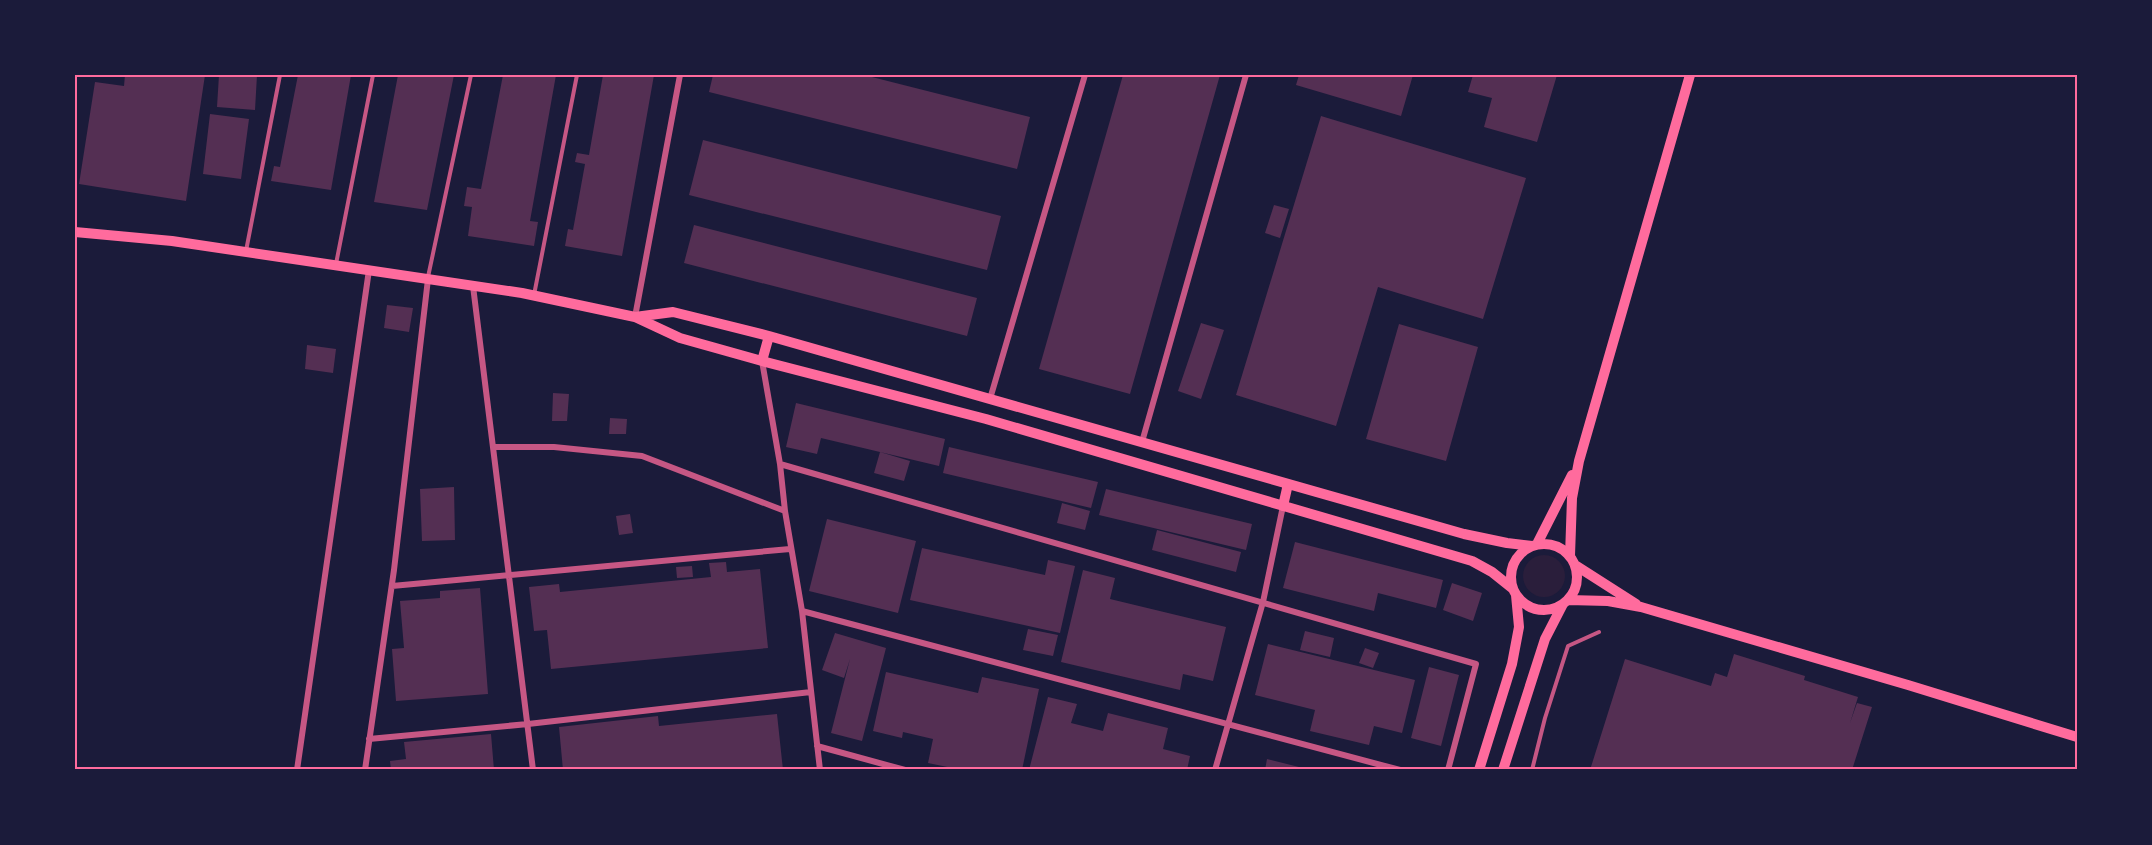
<svg xmlns="http://www.w3.org/2000/svg" width="2152" height="845" font-family="Mulish,sans-serif">
<rect width="100%" height="100%" fill="#1b1b3a"/>
<!-- green -->
<path fill="#2a1e3b" d="M1523 576a21 21 0 1 1 42 0a21 21 0 1 1-42 0Z"/>
<!-- building -->
<path fill="#542f53" d="M125,75H205L186,201L79,184L95,82L124,86Z
M219,75H257L255,110L217,107Z
M298,75H351L331,190L271,181L274,166L280,167Z
M398,75H454L427,210L374,202Z
M503,75H556L530,221L538,222L534,246L468,236L472,207L464,206L467,187L481,189Z
M603,75H654L622,256L565,246L568,229L573,230L585,164L575,162L577,153L589,155Z
M713,75H864L1030,117L1017,169L709,92Z
M1123,75H1220L1130,394L1039,369Z
M1299,75H1413L1401,116L1296,85Z
M1473,75H1557L1537,142L1484,127L1492,98L1468,92Z
M210,114L249,119L241,179L203,174Z
M1321,116L1526,178L1483,319L1378,287L1336,426L1236,395Z
M703,140L1001,216L987,270L689,195Z
M1274,205L1289,209L1280,238L1265,233Z
M694,225L977,298L967,336L684,263Z
M387,305L413,308L409,332L384,328Z
M1201,323L1224,330L1201,399L1178,391Z
M1399,324L1478,347L1446,461L1366,439Z
M307,345L336,349L333,373L305,369Z
M553,393L569,394L567,421H552Z
M796,403L945,439L939,466L821,438L817,454L786,447Z
M610,418L627,419L626,434H609Z
M949,447L1098,482L1091,508L943,473Z
M880,452L910,461L904,481L874,473Z
M454,487L455,540L422,541L420,489Z
M1106,489L1252,524L1246,550L1099,515Z
M1062,503L1090,511L1085,530L1057,523Z
M630,514L633,533L619,535L616,516Z
M827,519L916,541L898,613L809,591Z
M1157,530L1241,552L1236,572L1152,550Z
M1295,542L1443,580L1436,608L1378,593L1374,611L1283,588Z
M922,548L1045,575L1048,560L1075,566L1060,633L910,600Z
M726,562L727,572L760,569L768,648L551,669L547,630L534,631L529,587L559,584L560,592L711,577L709,563Z
M692,566L693,577L677,578L676,567Z
M1083,570L1115,578L1110,599L1226,627L1213,681L1183,674L1180,690L1061,662Z
M1452,583L1482,593L1473,621L1443,610Z
M480,588L488,694L396,701L392,649L404,648L400,601L440,598V591Z
M1028,629L1058,635L1053,656L1023,650Z
M1305,631L1334,638L1330,657L1300,650Z
M835,633L886,648L862,741L831,733L850,659L844,678L822,670Z
M1268,644L1415,680L1402,733L1374,726L1369,745L1310,731L1315,710L1255,695Z
M1365,648L1379,653L1373,668L1359,663Z
M1734,654L1805,676L1804,680L1858,697L1850,723L1857,703L1872,707L1852,770H1590L1625,659L1711,686L1715,673L1727,677Z
M1429,667L1459,675L1441,746L1411,738Z
M886,672L978,693L982,677L1039,689L1022,770H962L928,763L933,739L903,732L902,738L873,731Z
M1048,697L1077,704L1071,723L1103,731L1108,713L1168,728L1163,749L1190,756L1187,770H1029Z
M777,714L783,770H563L559,727L658,716L659,726Z
M491,734L494,770H391L390,761L406,759L404,742Z
M1267,759L1307,769V770H1265Z"/>
<g fill="none" stroke-linecap="round" stroke-linejoin="round">
<!-- service -->
<path stroke="#c65784" stroke-width="4" d="M246,251L280,75
M336,264L373,75
M428,277L471,75
M534,295L577,75
M1532,770L1545,718L1568,646L1599,632"/>
<!-- minor -->
<path stroke="#c65784" stroke-width="6" d="M473,286L533,770
M635,317L680,75
M762,361L780,464L785,511L802,611L820,770
M990,399L1085,75
M1142,442L1246,75
M493,447H554L642,456L785,511
M780,464L1476,664L1448,770
M392,586L790,549
M802,611L1400,770
M369,739L528,724L811,692
M817,746L905,770
M297,770L369,270
M365,770L394,570L428,279
M1215,770L1263,602L1283,506"/>
<!-- secondary -->
<path stroke="#ff6b9d" stroke-width="10" d="M75,232L172,241L522,293L635,317L680,338L762,361L986,419L1472,561L1492,572L1512,588
M635,317L673,312L769,336L1464,534L1507,543L1532,546
M762,361L769,336
M1283,506L1288,484
M1511 577a33 33 0 1 1 66 0a33 33 0 1 1-66 0Z
M1537,544L1572,475
M1570,556L1572,498L1579,461L1690,75
M1575,565L1636,604
M1568,600L1608,601L1641,607L1908,685L2077,737
M1479,770L1512,664L1519,627L1516,595
M1503,770L1545,639L1563,604"/>
</g>
<!-- border -->
<rect width="2152" height="845" fill="none" stroke="#1b1b3a" stroke-width="153"/>
<rect x="76" y="76" width="2000" height="692" fill="none" stroke="#ff6b9d" stroke-width="2"/>
</svg>
